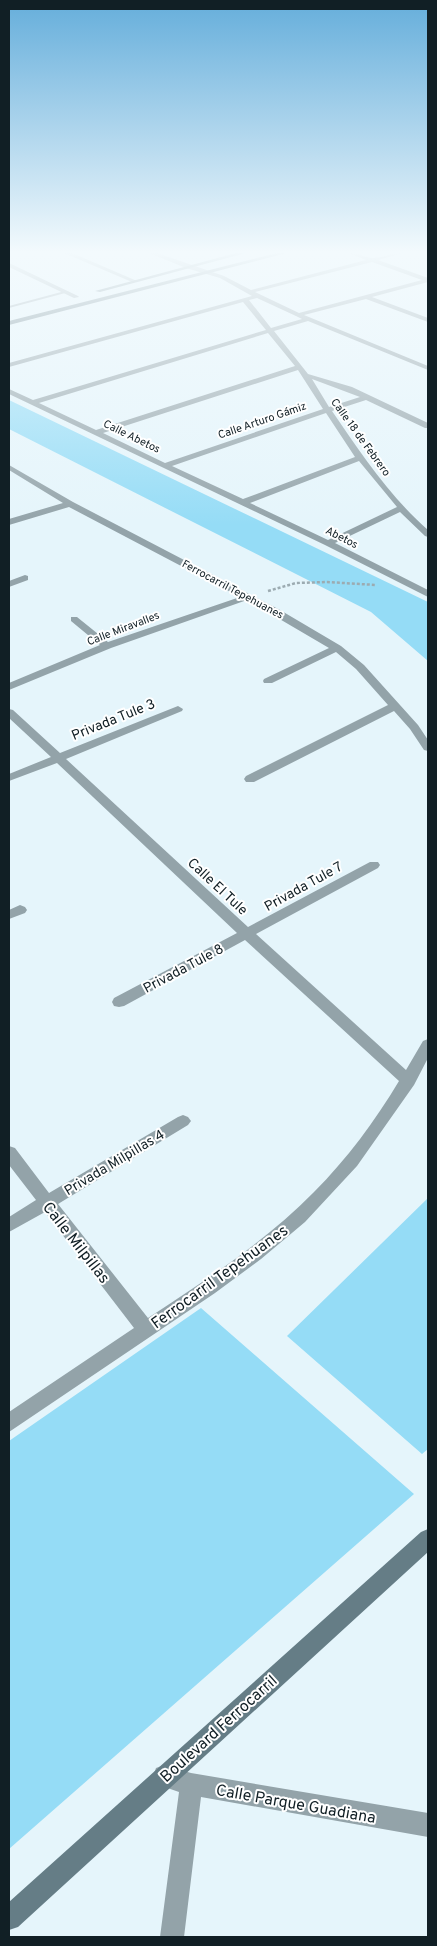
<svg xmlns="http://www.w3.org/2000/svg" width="437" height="1946" font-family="Overpass,sans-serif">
<rect width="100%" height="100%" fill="#e5f5fb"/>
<!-- green -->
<path fill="#95dcf6" d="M9,400L428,602V661L371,612L9,429Z
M428,1198V1449L422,1454L287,1336Z
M201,1308L414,1494L9,1849V1441Z"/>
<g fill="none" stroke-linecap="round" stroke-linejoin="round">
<!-- path -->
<path stroke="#9cabb1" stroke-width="2.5" stroke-dasharray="3 2" stroke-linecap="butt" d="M268,591L296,583L327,582L376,585"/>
<!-- service -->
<path fill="#93a3a9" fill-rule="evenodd" d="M65,291L69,292L9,308V306Z"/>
<!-- minor -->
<path fill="#93a3a9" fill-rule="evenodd" d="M64,253H72L137,281L132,282Z
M149,253H157L224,276L251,290L366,260L349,253C358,253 366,258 373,258C383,258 392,253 402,253L378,260L428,278V282L372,297L428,318V322L366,299L304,315L428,366V370L308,321L274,331L308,374L352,387L428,423V428H425L366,400L332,411C360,452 390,497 428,530V537L425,536L400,512L335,543L428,590V597L325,545L9,394V389L33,400L266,330L243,302L9,367V363L252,296L220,278L186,268ZM372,262L422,280L299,313L255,292ZM257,298L296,316L302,319L271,328L249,300ZM268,333L295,366L96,430L39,403ZM298,370L323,409L165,463L103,433ZM312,379L360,397L329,407ZM326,413L355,457L243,499L172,466ZM359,461L397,507L328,540L250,503Z
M9,263L78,296L79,297L74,298L9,267Z
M9,465L73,502L280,610L341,646L364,665L418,725L428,740V751L424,750L410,729L394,711L254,782H246L244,779L246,776L388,705L356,669L336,652L272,683H264L263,681L264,679L329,648L247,600L111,648L9,690V683L100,645L71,621V617H77L108,642L240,597L69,507L9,525V519L63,503L9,470Z
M25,575L28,576V580L9,587V581Z
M178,706L183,709L182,711L66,759L248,927L370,862H378L380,865L378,868L256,934L406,1070L423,1041L428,1039V1058L414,1085L357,1166L305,1222L261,1259L215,1293L9,1432V1412L134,1328L45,1212L9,1232V1217L36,1200L9,1165V1146L15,1148L49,1193L178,1117L183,1115L188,1117L191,1121L188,1125L58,1204L148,1318C206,1280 265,1242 314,1192C347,1159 375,1121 399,1081L245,940L124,1006L119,1007L114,1006L112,1002L114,998L237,933L57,763L9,781V774L51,757L9,718V709L13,710L60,753Z
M20,905L25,907L27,910L25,913L9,919V910Z
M164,1765L191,1773L428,1813V1837L201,1797L184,1937H160L179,1792L156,1784L153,1776L156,1768Z"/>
<!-- secondary -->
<path fill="#657d86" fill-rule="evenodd" d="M236,253H246L100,292L95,291Z
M277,253H287L9,325V321Z
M428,1529V1552L18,1927L9,1930V1902L421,1532Z"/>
</g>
<!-- sky -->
<linearGradient id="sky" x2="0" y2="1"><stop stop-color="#65aedb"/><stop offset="0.48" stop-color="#f3fafd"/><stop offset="1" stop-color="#f3fafd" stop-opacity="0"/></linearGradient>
<rect width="437" height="525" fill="url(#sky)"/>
<g text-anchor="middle" stroke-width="4" stroke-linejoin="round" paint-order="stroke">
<!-- far-street labels -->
<g font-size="11" fill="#111f25" stroke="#fff">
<text transform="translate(262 420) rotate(-19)" y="4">Calle Arturo Gámiz</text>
<text transform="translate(132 436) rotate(26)" y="4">Calle Abetos</text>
<text transform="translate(361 437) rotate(54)" y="4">Calle 18 de Febrero</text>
<text transform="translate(342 537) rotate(27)" y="4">Abetos</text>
<text transform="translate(233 589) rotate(28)" y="4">Ferrocarril Tepehuanes</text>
<text transform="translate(123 628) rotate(-21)" y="4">Calle Miravalles</text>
</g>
<!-- street labels -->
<g font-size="14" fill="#111f25" stroke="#fff">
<text transform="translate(113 719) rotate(-22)" y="5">Privada Tule 3</text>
<text transform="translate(218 886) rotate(43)" y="5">Calle El Tule</text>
<text transform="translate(303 886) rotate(-29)" y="5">Privada Tule 7</text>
<text transform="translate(183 968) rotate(-28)" y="5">Privada Tule 8</text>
<text transform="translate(114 1162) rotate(-31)" y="5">Privada Milpillas 4</text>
</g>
<!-- near-street labels -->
<g font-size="16" fill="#111f25" stroke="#fff">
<text transform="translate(77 1242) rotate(52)" y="6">Calle Milpillas</text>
<text transform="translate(219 1276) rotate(-36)" y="6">Ferrocarril Tepehuanes</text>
<text transform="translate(218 1728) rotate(-42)" y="6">Boulevard Ferrocarril</text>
<text transform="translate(296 1803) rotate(10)" y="6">Calle Parque Guadiana</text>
</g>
</g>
<!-- border -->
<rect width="437" height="1946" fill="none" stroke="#111f25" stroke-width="20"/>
</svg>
